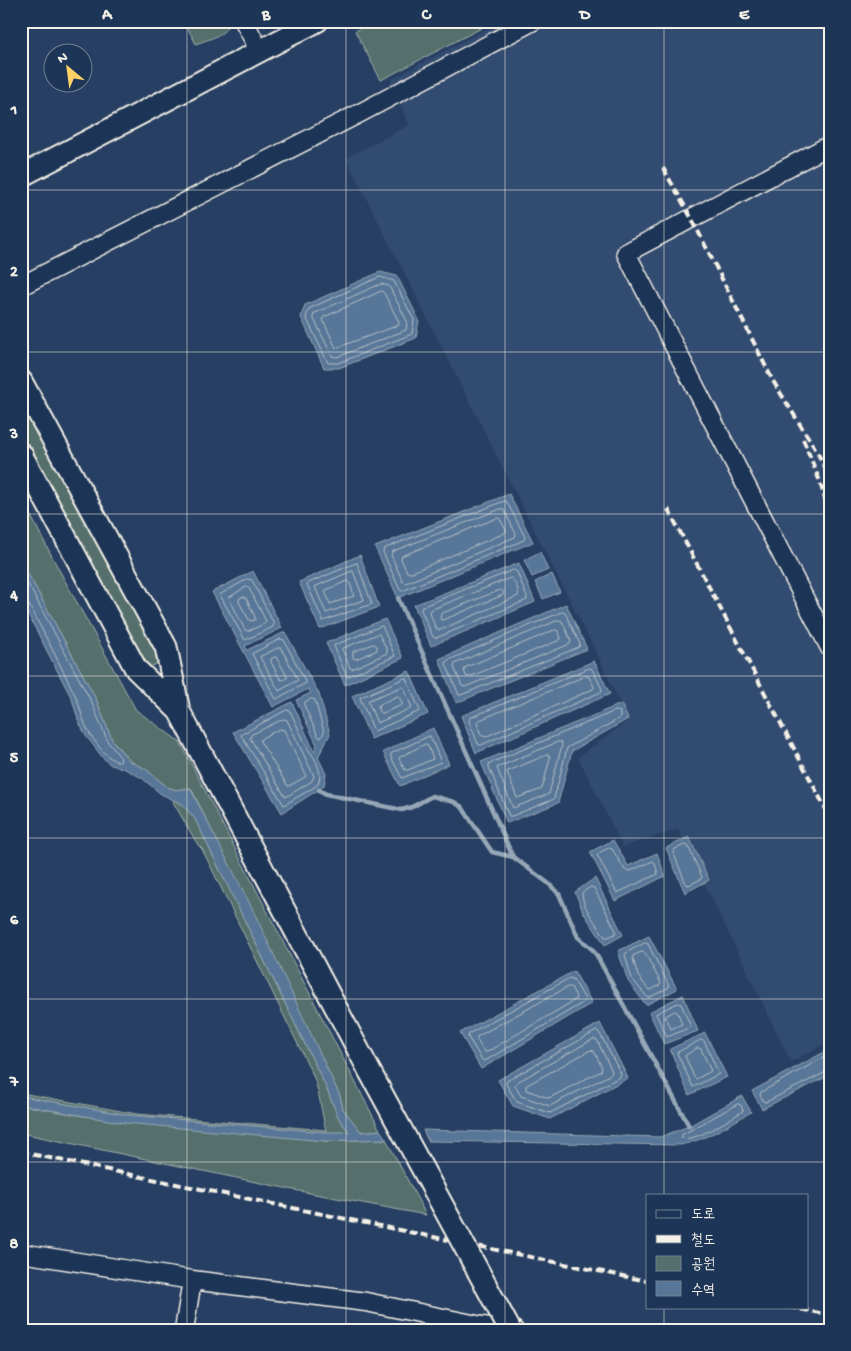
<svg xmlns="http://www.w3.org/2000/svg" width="851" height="1351" font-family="'Gochi Hand','Poor Story',sans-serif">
<rect width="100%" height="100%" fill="#273f62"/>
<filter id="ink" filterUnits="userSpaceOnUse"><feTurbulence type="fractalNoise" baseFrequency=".02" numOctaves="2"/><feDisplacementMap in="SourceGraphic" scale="10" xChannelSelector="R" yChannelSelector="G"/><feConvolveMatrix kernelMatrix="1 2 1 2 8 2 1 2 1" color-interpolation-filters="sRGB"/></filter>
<g filter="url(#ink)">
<!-- built -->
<path fill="#334b6f" d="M501,21H830V1041L791,1062L678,829L623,847L578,757L628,721L598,656L346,158L409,125L390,80Z"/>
<!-- green -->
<path fill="#546f6c" stroke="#a4b0aa" d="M184,21H229C227,36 208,39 196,44Z
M373,21H495L381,80L355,31Z
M21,394L161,659L155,665L148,667L143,663L21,437Z
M21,497L58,568L136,710L180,742L380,1130L361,1132L343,1109L340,1096L191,788L176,790L167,787L147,770L130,761L112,740L96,699L21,561Z
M174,800L182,804L195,819L325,1085L339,1119L350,1133L325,1132L128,1115L21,1096V1093L137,1114L326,1130C321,1112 320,1093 313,1075L202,849L198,845L173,802Z
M21,1105L83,1116L325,1141L386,1139L426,1215L294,1190L21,1133Z"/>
<!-- water -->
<path fill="#587697" stroke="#96a7b7" d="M380,272L397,276L419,320L416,338L339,368H324L301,317L305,305Z
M509,494L533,542L398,598L375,547Z
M540,552L548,570L532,577L524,560Z
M360,555L379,607L320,629L299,582Z
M21,561L96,699L112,740L118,748L130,761L147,770L167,787L176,790L190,788L252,908L340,1096L343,1109L361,1132L380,1130L386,1139L325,1141L125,1123L21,1105V1096L128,1115L325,1132H349L339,1119L325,1085L195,819L182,804L161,794L142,778L125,769L111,765L103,758L86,736L78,720L72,699L21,601Z
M519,563L535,602L431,646L414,605Z
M253,571L282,628L245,646L247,650L285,632L319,694L330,734L318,757L326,774L324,786L282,813L233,732L292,702L314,751L317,745L296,700L311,693L308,689L273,707L212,592Z
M552,574L560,592L543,599L535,582Z
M566,604L587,649L456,703L439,659Z
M385,619L403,658L345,685L326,643Z
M594,661L610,694L476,753L461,716Z
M409,671L428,714L371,739L352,696Z
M621,704L628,719L572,751L558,803L507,823L481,762Z
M433,728L449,764L400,786L383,752Z
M689,837L709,880L685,893L666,848Z
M613,840L628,866L657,853L665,876L615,901L590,852Z
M595,878L623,935L605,945L583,912L575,892Z
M649,936L677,989L646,1005L628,981L618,951Z
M574,971L592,1003L481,1069L460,1033Z
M683,995L698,1031L664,1044L649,1012Z
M600,1023L628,1078L550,1119L513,1106L498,1080Z
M705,1033L727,1077L689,1095L670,1049Z
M830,1049V1075L762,1109L752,1091Z
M742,1096L751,1112C728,1125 706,1140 680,1145L428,1141L423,1130L660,1137L689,1126Z"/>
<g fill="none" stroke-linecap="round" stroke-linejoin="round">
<!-- shore -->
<path stroke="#b6c0c8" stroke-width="1" d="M380,277L394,281L414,320L412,334L338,363H328L306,317L309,309Z
M381,284L389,286L407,321L406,330L337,357L332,356L313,317L314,314Z
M382,291L384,293L399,322V325L336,348L323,320V318Z
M505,501L507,502L525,537L524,540L402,591L400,590L383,552L384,549Z
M501,509L504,510L516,534L515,537L406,583L403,582L391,555L392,552Z
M498,518L500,519L506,530L505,533L410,573L407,572L401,559L402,556Z
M357,563L372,604L323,621L307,584Z
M514,570L517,572L527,597V600L436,638L433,637L421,610L422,607Z
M21,571L91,701L108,742L121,758L120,762C108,761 96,743 90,734C82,722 81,707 75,695C60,664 44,633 28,603L21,600
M353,571L364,600L326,613L315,587Z
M511,578C515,581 520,592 518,596L440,630L436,629L430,613L431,610Z
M248,579L252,580L274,624L273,627L245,640L220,595Z
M348,581L350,583L354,596L330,604L325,591Z
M246,587L249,588L266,621L264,624L248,631L245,630L229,598Z
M501,590L504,592L503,595L443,620L440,619L441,614Z
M243,597L246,598L255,617V620L252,621L249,620L239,602V599Z
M562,612L565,613L580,644L579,647L461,695H459L446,664L447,661Z
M559,620L562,621L571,641L570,644L465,687L462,686L454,667L455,664Z
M382,626L395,656L347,677L334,646Z
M555,630L558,631L561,638L560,640L469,677L466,676L464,670L465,668Z
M379,634L387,650V653L352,669L350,668L342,649Z
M281,639L284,640L306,683L276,699L252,654Z
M374,644L377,646V650L356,659L353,658V652Z
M278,648H281L298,680L279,691L260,657Z
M276,657L287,676V678L283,680L280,679L271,662V659Z
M590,668L592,669L602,689L601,692L481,745L478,744L469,721L470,718Z
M586,676L589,677L594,687L593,689L485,737L481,735L477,724L478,721Z
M406,678L420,711L374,731L360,698Z
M402,687L404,688L412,708L377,723L368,701Z
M398,696L402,702V705L383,713H380L378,707L379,705Z
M312,699L315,700L324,732L321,738L318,736L304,705L305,702Z
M287,710L290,711L309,751C316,758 325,777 316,786L284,805L241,735Z
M616,711L620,712V718L567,748L554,799L512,816H509L489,767V764Z
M284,719L287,720L314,776L312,781L286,797L284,795L250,738L251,735Z
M280,729L284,730L306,775L305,777L289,786L287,785L260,741L262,738Z
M430,736L441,762L402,778L391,757V754Z
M558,742H561L562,745L549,794L513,808L497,768Z
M426,744L428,746L433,759L408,770H405L399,759L400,757Z
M547,755H549L550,758L542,789L517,798L507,772Z
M685,845L688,846L702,877L701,879L689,885L686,884L673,852L674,850Z
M609,848L612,849L625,870L630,871L653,861L655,863L658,874L617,893L597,855L599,853Z
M591,887L594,888L616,931L615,934L608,937H605C597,924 582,908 582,893Z
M645,943L648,944L669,986L668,988L648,998L632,979L625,955L626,953Z
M642,952L645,953L661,983L660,985L651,990L648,989L638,976L633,959V956Z
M570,978L573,979L585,999L584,1002L485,1061L482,1060L468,1037L469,1034Z
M568,987H571L576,997L575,1000L487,1052H484L477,1040V1037Z
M678,1003L681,1004L691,1027L667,1037L656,1014Z
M675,1011L678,1013L682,1024L671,1029L665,1017Z
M597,1031L599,1032L621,1074L620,1077L550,1113L517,1102L506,1084L507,1081Z
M594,1039L597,1040L612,1071L611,1074L550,1106L521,1096L515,1086L516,1083Z
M701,1040L704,1041L719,1074L693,1087L677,1053Z
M698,1048L701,1049L711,1071L696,1079L694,1077L685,1056Z
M591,1050L594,1051L602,1068L601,1071L549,1098L526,1090V1086Z
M830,1054L761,1092L760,1095L763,1101L766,1102L826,1072L830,1071
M738,1104L741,1105L743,1111C729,1119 697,1142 681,1138L682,1135Z"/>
<!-- stream -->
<path stroke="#96a7b7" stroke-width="4.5" d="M398,598L513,857
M319,790L326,794L402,810L412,807L432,796L454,802L462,807L492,852L513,857L548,883L559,894L578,937L592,949L597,956L689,1126"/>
<defs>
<path id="minor" d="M244,21L260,52
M830,145L626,253L830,648
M21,286L362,112L533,21
M21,1253L192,1280L366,1302L482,1326L514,1330
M184,1330L192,1280"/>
<path id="major" d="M21,176L317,21
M21,381L166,647L179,711L370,1072
M21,454L136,669L179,711"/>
</defs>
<!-- minor casing -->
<use href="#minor" stroke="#f4f1e8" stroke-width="21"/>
<!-- major casing -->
<use href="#major" stroke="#f4f1e8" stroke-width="25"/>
<!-- minor -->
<use href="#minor" stroke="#1d3557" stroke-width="18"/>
<!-- major -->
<use href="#major" stroke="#1d3557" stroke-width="21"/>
<!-- rail -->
<path stroke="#f4f1e8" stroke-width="4" stroke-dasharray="8 4" stroke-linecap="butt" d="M663,168L692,219L773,381L816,450L830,477
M803,439L819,479L830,516
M668,509L830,817
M21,1152L647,1281
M789,1307L830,1315"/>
<defs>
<path id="major-bridge" d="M370,1072L510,1330"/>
</defs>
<!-- major-bridge casing -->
<use href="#major-bridge" stroke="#f4f1e8" stroke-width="25" stroke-linecap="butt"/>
<!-- major-bridge -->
<use href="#major-bridge" stroke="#1d3557" stroke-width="21"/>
</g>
</g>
<!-- grid -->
<path fill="none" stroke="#f4f1e8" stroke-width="1" stroke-opacity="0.55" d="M187,21V1330M346,21V1330M505,21V1330M664,21V1195M21,190H830M21,352H830M21,514H830M21,676H830M21,838H830M21,999H830M21,1162H830M664,1307V1330"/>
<!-- margin -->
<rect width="851" height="1351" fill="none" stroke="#1d3557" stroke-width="55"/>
<!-- legend -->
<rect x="646" y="1194" width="162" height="115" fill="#1d3557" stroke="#738091"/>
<rect x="656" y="1210" width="25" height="8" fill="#1d3557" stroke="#738091"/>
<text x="691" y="1218" font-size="15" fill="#f4f1e8">도로</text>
<rect x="656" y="1235" width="25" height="8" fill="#f4f1e8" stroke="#738091"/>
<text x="691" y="1244" font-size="15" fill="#f4f1e8">철도</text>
<rect x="656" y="1256" width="25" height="15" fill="#546f6c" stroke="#738091"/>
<text x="691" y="1268" font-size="15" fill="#f4f1e8">공원</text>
<rect x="656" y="1281" width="25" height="15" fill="#587697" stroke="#738091"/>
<text x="691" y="1294" font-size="15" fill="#f4f1e8">수역</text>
<!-- north arrow -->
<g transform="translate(68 68) rotate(331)"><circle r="24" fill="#1d3557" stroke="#738091"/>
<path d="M0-4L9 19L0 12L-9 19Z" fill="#ffd166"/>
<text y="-8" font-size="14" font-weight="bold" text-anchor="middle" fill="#f4f1e8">N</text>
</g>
<rect x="28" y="28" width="796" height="1296" fill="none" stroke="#f4f1e8" stroke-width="2"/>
<g font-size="16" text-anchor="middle" font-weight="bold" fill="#f4f1e8">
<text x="107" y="19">A</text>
<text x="266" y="19">B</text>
<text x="426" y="19">C</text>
<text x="585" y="19">D</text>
<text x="744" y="19">E</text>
<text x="14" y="114">1</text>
<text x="14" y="276">2</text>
<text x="14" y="438">3</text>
<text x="14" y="600">4</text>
<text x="14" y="762">5</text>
<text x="14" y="924">6</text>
<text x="14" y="1086">7</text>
<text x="14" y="1248">8</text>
</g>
</svg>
